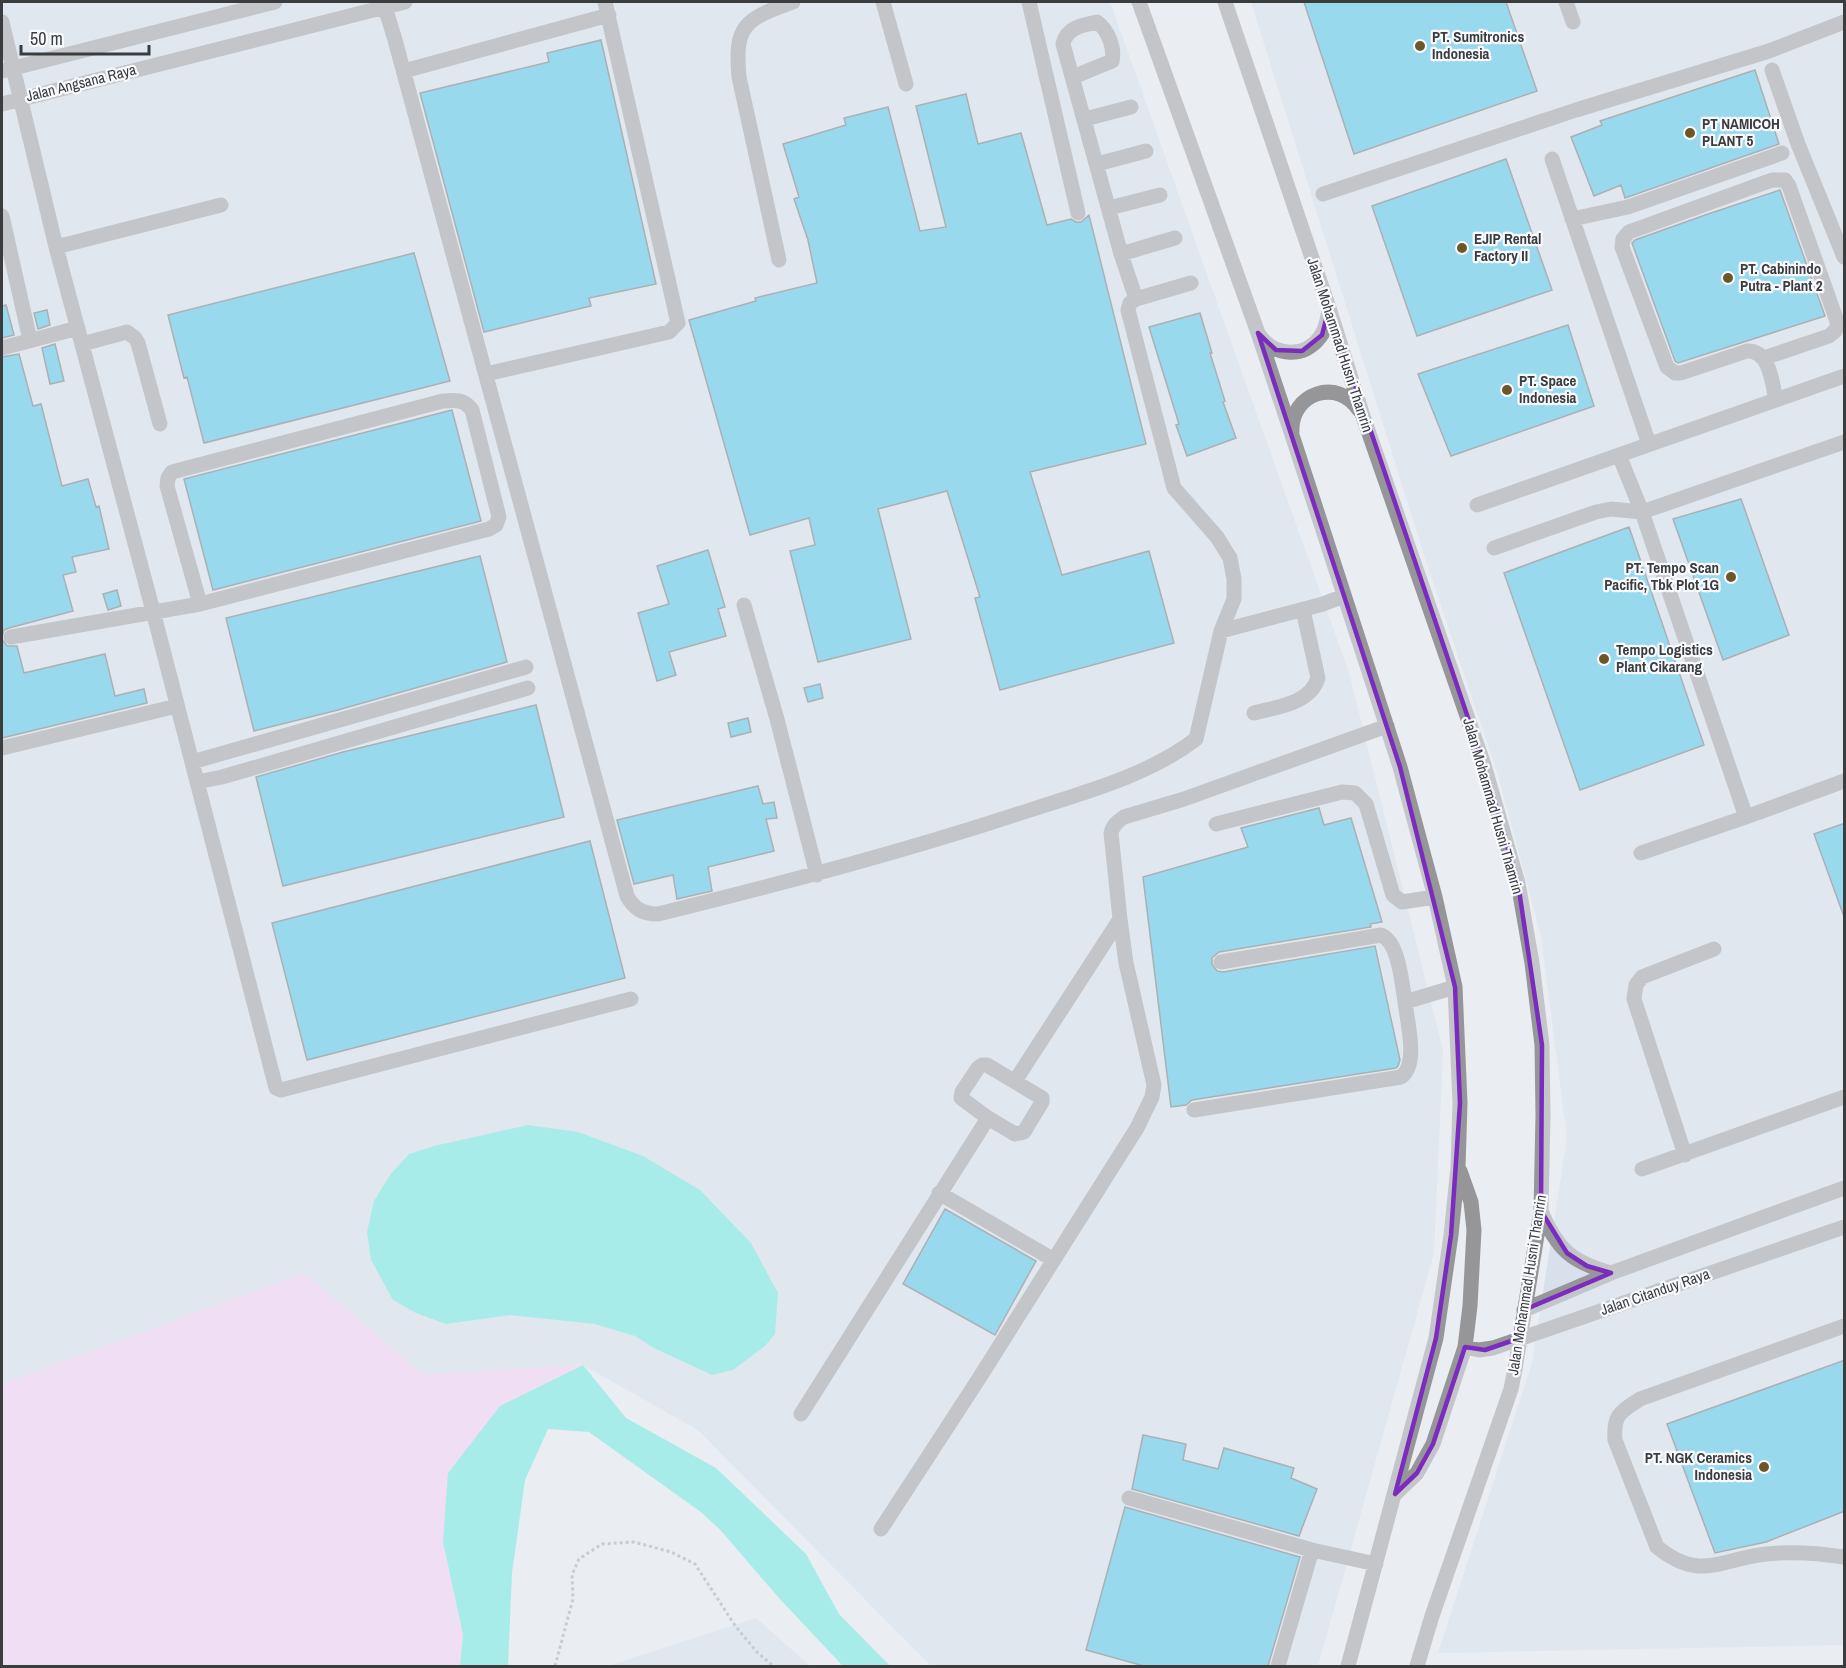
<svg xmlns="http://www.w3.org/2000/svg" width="1846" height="1668" font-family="'Archivo Narrow',sans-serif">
<rect width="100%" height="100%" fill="#eaedf2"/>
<!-- built -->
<path fill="#d8e0eb" d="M2,2H1110L1349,673L1443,1051L1434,1253L1318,1666H931L698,1430L583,1365L422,1374L304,1273L2,1384Z
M1251,2H1844V1645L1438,1653L1532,1363L1567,1138L1541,936L1498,775L1425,558Z
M756,1618L810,1666H608Z"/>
<!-- green -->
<path fill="#f9ccf9" d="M304,1273L422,1374L583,1365L500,1406L443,1542L463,1636L460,1666H2V1384Z"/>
<!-- water -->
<path fill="#57eade" d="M528,1125L578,1132L643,1156L700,1190L751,1243L778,1293L775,1334L765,1346L733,1370L712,1375L654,1348L635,1336L595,1324L510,1315L446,1324L416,1313L393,1300L371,1260L367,1232L374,1201L390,1175L409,1154L434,1146Z
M583,1365L626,1418L716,1468L806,1554L839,1614L890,1666H843L778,1597L712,1520L589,1432L548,1429L525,1480L512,1573L508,1666H460L463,1635L443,1542L448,1473L500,1406Z"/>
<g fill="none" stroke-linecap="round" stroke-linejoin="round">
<!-- river -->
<path stroke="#57eade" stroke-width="30" d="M636,1441L667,1460L738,1526L863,1666"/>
</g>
<!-- building -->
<path fill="#38c0e8" stroke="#616769" stroke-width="1.5" d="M1304,2H1506L1537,91L1354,154Z
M601,40L656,284L589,298L591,306L484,332L420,93L549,62L547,53Z
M1755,70L1779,144L1625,198L1621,185L1594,196L1571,137L1602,125L1600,121Z
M966,94L978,144L1021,133L1047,225L1071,219L1076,222H1081L1089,215L1146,444L1030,472L1062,575L1149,551L1174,643L1000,690L975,598L980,597L947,491L878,509L911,639L818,662L790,551L815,545L809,518L750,535L689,320L756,301L755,298L817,283L808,240L794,199L799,197L783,144L846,125L844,118L888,107L920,231L946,227L916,106Z
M1506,159L1552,290L1417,336L1372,206Z
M1780,190L1825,316L1678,363L1675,361L1632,243L1635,240L1708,214Z
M414,253L450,381L204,443L187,377L184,378L168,315Z
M6,305L14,335L2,338V306Z
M47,310L50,325L38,329L34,313Z
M1200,313L1212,353H1210L1225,401L1223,402L1236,438L1187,456L1176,425L1179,424L1149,327Z
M1568,325L1594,406L1451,456L1418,374Z
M55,344L64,381L50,384L42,348Z
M19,354L33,406L41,404L62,486L88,479L96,507L99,506L109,549L72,557L76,572L63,575L73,611L9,628L4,630L2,637V357Z
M452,410L481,521L213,590L184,479Z
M1741,499L1789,635L1723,660L1673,519Z
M1629,527L1704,745L1580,790L1504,573Z
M708,550L725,607L718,609L726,636L669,652L676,675L657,681L638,613L669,604L657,566Z
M480,556L507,662L338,710L254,731L226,618Z
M117,590L121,606L108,610L103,594Z
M2,639L7,646H17L24,673L105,654L115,696L144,689L147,703L2,738Z
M820,684L823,698L808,702L804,688Z
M536,705L564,817L283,886L256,777L343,752Z
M748,718L751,732L731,737L728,723Z
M758,786L763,804L774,802L777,818L766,819L774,851L708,867L712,891L677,899L673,875L634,884L617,820Z
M1319,808L1324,825L1351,818L1382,922L1370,924L1371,927L1219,952L1212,958V964L1217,971L1223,972L1375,946L1400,1060L1398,1066L1396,1068L1192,1100L1186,1105L1171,1107L1143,877L1248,847L1241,828Z
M1845,823V913L1843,914L1814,834Z
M590,841L625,978L307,1060L272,923Z
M945,1209L1036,1261L995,1335L903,1284Z
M1845,1360V1511L1766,1542L1715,1553L1667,1424Z
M1143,1435L1186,1444L1183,1460L1218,1469L1224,1448L1294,1468L1291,1478L1317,1489L1299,1536L1132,1489Z
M1125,1507L1300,1557L1268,1666H1144L1086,1650Z"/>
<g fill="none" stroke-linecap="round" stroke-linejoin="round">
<!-- path -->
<path stroke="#a1a3a7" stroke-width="3" stroke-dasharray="3 3" stroke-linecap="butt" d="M555,1666L573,1599L572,1575L579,1559L602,1544L634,1542L671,1552L695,1564L736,1627L757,1652L773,1666"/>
<!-- minor -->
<path stroke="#969698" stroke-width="15" d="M883,2L906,84
M1029,2L1078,213
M1139,2L1258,333L1293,438L1400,767L1435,897L1455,987L1460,1103L1458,1167L1451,1235L1436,1338L1348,1666
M1225,2L1329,308L1363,416L1484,765L1518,883L1532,963L1542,1045L1543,1115L1541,1211L1515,1369L1511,1389L1432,1616L1417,1666
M1566,2L1573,22
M385,7L395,40L627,896C634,909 643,914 658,914C783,883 907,851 1030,810C1086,792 1149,775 1196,739L1221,631L1323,604L1344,596
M2,22L56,247L153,611L276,1088L281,1090L631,999
M1772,70L1798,144L1844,257
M2,71L275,2
M404,71L609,15
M1073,77L1112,61C1115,48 1108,30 1097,22C1082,25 1066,28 1063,44L1121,254L1136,299
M2,104L405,2
M1085,119L1131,107
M1552,159L1649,444
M1097,164L1146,151
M1323,194L1576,110L1769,51L1844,22
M1109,208L1160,195
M2,216L30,340
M1572,219L1628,207L1782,153
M56,247L221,205
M1121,254L1175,238
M779,260L739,77C734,24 746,19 793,2
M1191,283L1136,299L1130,303L1128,310L1174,488L1217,537L1230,558L1234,579V599L1221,631
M1260,336C1275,357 1305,358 1320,337C1326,330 1327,320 1329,311
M82,344L127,332L135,338L138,343L160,424
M2,348L78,328
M1764,358L1829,336L1835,331L1838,324L1789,186L1785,180H1772L1629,232L1623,239L1622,247L1667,367L1675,373H1681L1747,351C1770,350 1772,383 1776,400
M486,374L669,332L678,323L605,2
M1292,432C1290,393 1338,377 1359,410
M1619,455L1642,512L1844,442
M1477,505L1844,376
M1494,548L1596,512L1611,509L1642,512L1746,817L1844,781
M744,605L777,719L817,875
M11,637L200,604L489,529L496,525L499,517L472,410C464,399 456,400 443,401L172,472L168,478L167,486L200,604
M1254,713C1276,707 1310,704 1318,678L1303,610
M2,748L177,706
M192,762L526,667
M197,782L222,777L528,688
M1216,824L1342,792L1355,793L1366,804L1393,895L1402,902L1435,897
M1641,853L1746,817
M1120,919L1111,833C1113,825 1117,822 1124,817L1184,799L1387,726
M1221,962L1381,935C1399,942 1402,984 1405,1002
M982,1065H987L1042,1098V1102L1024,1132L1015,1134L988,1118L961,1098L962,1092L978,1068Z
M1194,1110L1401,1077C1419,1064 1407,1022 1405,1002L1455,987
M1685,1155L1634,999L1636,985L1642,977L1714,949
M1642,1169L1844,1097
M939,1193L1054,1260
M1541,1211C1557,1249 1571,1262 1611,1273
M1524,1310L1611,1273L1844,1188
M1844,1326L1640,1399C1621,1412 1613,1414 1615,1440L1657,1547C1700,1582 1720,1559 1766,1554C1793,1551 1818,1553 1844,1557
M1465,1347L1479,1350L1493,1348L1844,1227
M801,1414L988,1118
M1395,1494L1417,1473L1433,1444L1465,1347L1470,1306L1474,1230L1471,1202L1460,1171
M1129,1498L1312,1550L1376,1564
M881,1529L978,1380L1137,1128L1152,1097L1154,1085L1126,963L1120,919L1015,1081
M1278,1666L1312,1550"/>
</g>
<!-- marked area -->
<path d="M0 0H1846V1668H0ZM1329,308L1484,765L1518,883L1542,1045L1541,1211L1567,1253L1587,1266L1611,1273L1524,1310L1520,1338L1485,1350L1465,1347L1433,1444L1417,1473L1395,1494L1436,1338L1451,1235L1460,1103L1455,987L1400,767L1258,333L1276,350L1302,351L1322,335Z" fill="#eaedf2" fill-opacity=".55" fill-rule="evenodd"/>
<path fill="none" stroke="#7b2cbf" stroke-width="4.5" stroke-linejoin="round" d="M1329,308L1484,765L1518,883L1542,1045L1541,1211L1567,1253L1587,1266L1611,1273L1524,1310L1520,1338L1485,1350L1465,1347L1433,1444L1417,1473L1395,1494L1436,1338L1451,1235L1460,1103L1455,987L1400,767L1258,333L1276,350L1302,351L1322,335Z"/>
<!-- markers -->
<g fill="#6e5727" stroke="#f8fafe" stroke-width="2">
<circle cx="1420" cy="46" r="6"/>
<circle cx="1690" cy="133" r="6"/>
<circle cx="1462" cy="248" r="6"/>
<circle cx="1728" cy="278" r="6"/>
<circle cx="1507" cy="390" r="6"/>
<circle cx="1731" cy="577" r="6"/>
<circle cx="1604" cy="659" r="6"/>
<circle cx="1764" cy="1467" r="6"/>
</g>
<g text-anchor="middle" stroke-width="4.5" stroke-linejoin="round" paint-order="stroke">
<!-- poi labels -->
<g font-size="15" font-weight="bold" fill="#3a3c3e" stroke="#f8fafe" text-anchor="start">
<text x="1432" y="42">PT. Sumitronics<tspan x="1432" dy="17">Indonesia</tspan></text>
<text x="1702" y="129">PT NAMICOH<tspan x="1702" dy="17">PLANT 5</tspan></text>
<text x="1474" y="244">EJIP Rental<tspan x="1474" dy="17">Factory II</tspan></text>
<text x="1740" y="274">PT. Cabinindo<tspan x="1740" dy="17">Putra - Plant 2</tspan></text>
<text x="1519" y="386">PT. Space<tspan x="1519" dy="17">Indonesia</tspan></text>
<text x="1719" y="573" text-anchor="end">PT. Tempo Scan<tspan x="1719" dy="17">Pacific, Tbk Plot 1G</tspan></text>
<text x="1616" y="655">Tempo Logistics<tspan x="1616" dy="17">Plant Cikarang</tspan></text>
<text x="1752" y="1463" text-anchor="end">PT. NGK Ceramics<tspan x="1752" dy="17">Indonesia</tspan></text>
</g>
<!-- street labels -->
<g font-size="15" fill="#3a3c3e" stroke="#f8fafe">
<text transform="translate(81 83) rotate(-14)" y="5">Jalan Angsana Raya</text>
<text transform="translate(1340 345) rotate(72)" y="5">Jalan Mohammad Husni Thamrin</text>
<text transform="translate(1493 806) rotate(74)" y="5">Jalan Mohammad Husni Thamrin</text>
<text transform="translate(1527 1285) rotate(-81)" y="5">Jalan Mohammad Husni Thamrin</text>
<text transform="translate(1655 1292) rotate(-19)" y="5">Jalan Citanduy Raya</text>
</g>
</g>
<!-- border -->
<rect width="1846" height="1668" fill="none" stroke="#3a3c3e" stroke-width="6"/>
<!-- scale -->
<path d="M21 45v9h128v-9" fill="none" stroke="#3a3c3e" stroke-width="3"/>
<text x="30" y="45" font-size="18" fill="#3a3c3e" stroke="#f8fafe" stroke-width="4.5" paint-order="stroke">50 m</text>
</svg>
